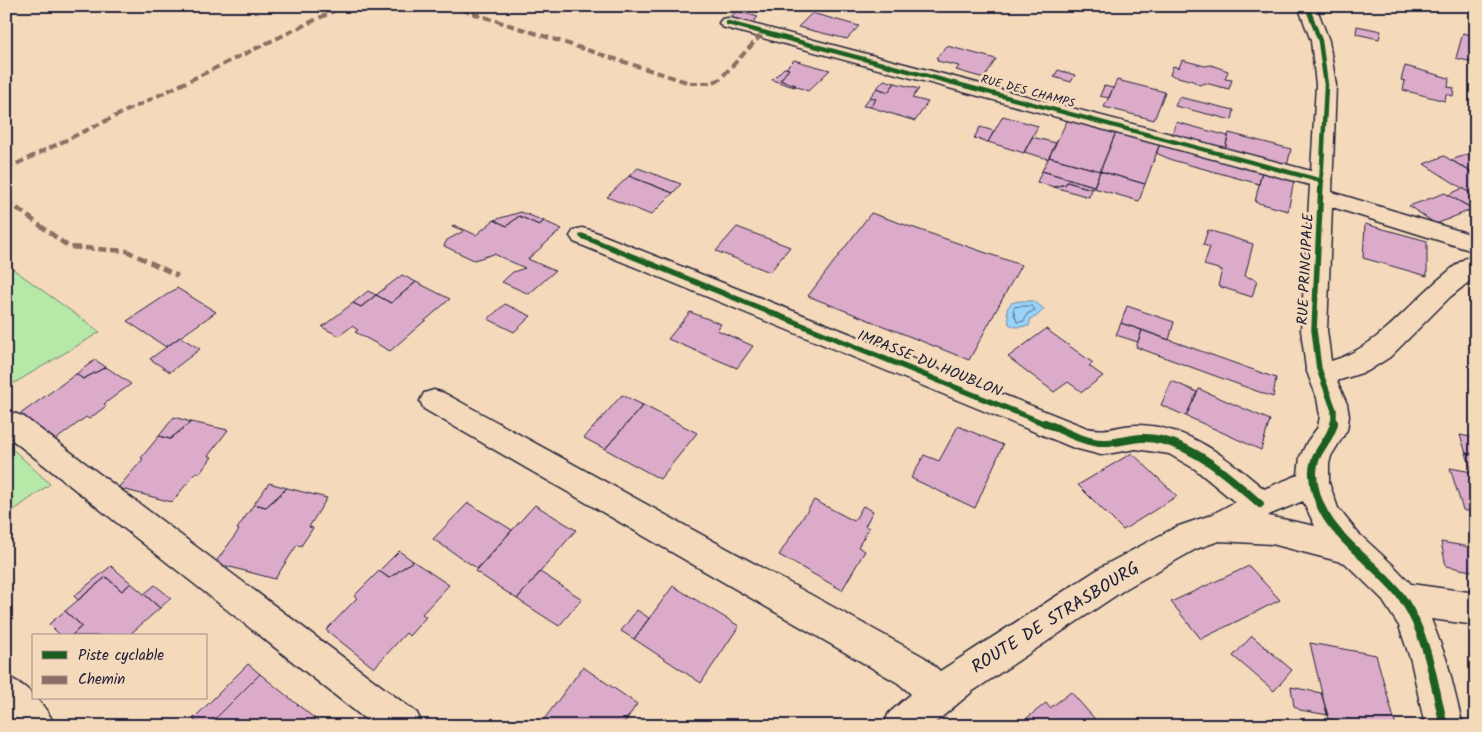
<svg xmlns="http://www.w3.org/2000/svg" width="1482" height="732" font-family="Kalam,sans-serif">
<rect width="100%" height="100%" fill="#f4d9bb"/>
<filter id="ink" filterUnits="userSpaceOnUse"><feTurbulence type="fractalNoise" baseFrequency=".02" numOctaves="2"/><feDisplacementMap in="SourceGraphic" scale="10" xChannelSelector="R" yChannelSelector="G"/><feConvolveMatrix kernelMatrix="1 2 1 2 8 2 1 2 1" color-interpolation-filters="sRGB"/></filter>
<g filter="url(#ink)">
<!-- green -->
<path fill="#b6e8a8" stroke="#6c8572" d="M6,264L100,332L6,388Z
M6,443L50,484L6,516Z"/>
<!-- water -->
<path fill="#99d3f9" stroke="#698cad" d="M1019,301H1034L1044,309L1036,317L1031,318L1029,326L1015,327L1009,324L1007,309L1011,303Z"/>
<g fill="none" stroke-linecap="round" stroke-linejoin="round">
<!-- shore -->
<path stroke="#526987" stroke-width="1" d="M1020,306H1032L1035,310L1027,314L1024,321L1017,322L1013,310L1015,307Z"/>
</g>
<!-- building -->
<path fill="#dcabca" stroke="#22223b" d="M1239,6H1266L1268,13Z
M737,11L758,17L750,25L728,19Z
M812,13L859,26L847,39L798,27Z
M1357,26L1381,31L1379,39L1356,34Z
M1463,33L1476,36V63L1456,58Z
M947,46L996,59L984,78L956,70L959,66L937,61L938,59L936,58Z
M794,60L811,65L830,70L808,91L780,80L789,69L786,68Z
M1182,60L1205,66L1211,65L1228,71L1225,79L1232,80L1229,89L1205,83L1199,85L1193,81L1170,75L1173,66L1179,68Z
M1405,66L1449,78L1448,87L1454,88L1453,96L1446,94L1445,101L1403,90L1405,81L1401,80Z
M784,68L789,69L780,80L796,85L794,87L772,80Z
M1058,70L1075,75L1071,82L1054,77Z
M884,80L895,83L888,92L877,88Z
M1117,80L1165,92L1154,120L1104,107Z
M895,83L919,89L912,98L928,102L915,121L870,107L876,99L870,97L877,88L888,92Z
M1104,86L1113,88L1109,98L1100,96Z
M870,97L876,99L870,107L863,106Z
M1179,97L1234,110L1232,120L1175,106Z
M1003,116L1038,126L1024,153L988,142Z
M1068,119L1116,132L1100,171L1049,157Z
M1176,122L1228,136L1225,149L1172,135Z
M980,127L994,131L988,142L974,138Z
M1116,132L1160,144L1145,184L1100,171Z
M1229,133L1291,149L1287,166L1225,149Z
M1032,137L1056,143L1048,159L1024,152Z
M1160,144L1262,171L1259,184L1172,160L1156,153Z
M1472,153H1476V170L1471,172L1451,160Z
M1444,156L1476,175V197L1424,164Z
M1049,157L1100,171L1094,186L1042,171Z
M638,168L681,184L673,193L629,176Z
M1042,171L1094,186L1092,189L1067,182L1066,184L1054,187L1037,182Z
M1100,171L1145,184L1139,201L1094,188Z
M1262,171L1294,180L1288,211L1255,202Z
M629,176L673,193L651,215L607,197Z
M1067,182L1092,189L1089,197L1054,187L1066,184Z
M1463,188L1476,197V208L1473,209L1448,195Z
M1445,193L1473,209L1436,224L1409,206Z
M521,212L544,221L539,225L519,216L507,226L494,220Z
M871,213L1021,265L969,360L808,296Z
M519,216L539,225L544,221L562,229L528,259L555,271L529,294L502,282L513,272L525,268L494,254L474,260L444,246L447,240L464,231L452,226L454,225L476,235L494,220L507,226Z
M1365,224L1427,241V276L1363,258Z
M737,227L790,247L770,272L716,251Z
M1208,230L1253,244L1245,276L1257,280L1252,297L1218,286L1222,270L1204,265L1210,247L1203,245Z
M402,275L416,282L391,303L376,295Z
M416,282L450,299L390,351L355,332L358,330L352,326L339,336L322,327L353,303L361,307L376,295L391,303Z
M177,288L216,312L166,347L127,321Z
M368,291L376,295L361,307L353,303Z
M505,304L531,316L514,332L488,319Z
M1127,306L1174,322L1169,340L1121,323Z
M690,312L721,324L717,330L753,346L737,368L668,339Z
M1121,323L1142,330L1138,342L1116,335Z
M1046,329L1093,363L1089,366L1103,376L1082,392L1068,382L1054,392L1008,357Z
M1142,330L1276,378L1273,397L1136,347Z
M180,337L200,349L170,372L150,359Z
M95,360L106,367L83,379L76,374Z
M106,367L131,384L104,404L106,406L89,419L86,417L54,441L19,415L76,374L83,379Z
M1172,381L1197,392L1186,416L1161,405Z
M1199,389L1270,420L1261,450L1186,416Z
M622,395L643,405L605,449L584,438Z
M643,405L697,433L660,479L605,449Z
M174,417L191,422L170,439L159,436Z
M191,422L228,430L208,456L212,457L200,473L196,472L172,502L118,488L143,459L141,458L159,436L170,439Z
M958,426L1003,445L975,508L911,478L924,455L939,461Z
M1460,435L1476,438V455L1466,453Z
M1132,453L1177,496L1123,530L1078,485Z
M1466,453L1476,455V513L1463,510L1450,468L1472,472Z
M269,483L287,488L266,507L254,504Z
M287,488L327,498L309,527L313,528L301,546L297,545L275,579L215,563L239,530L237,529L254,504L266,507Z
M814,500L854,521L863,506L873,511L865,526L869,528L858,547L865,551L842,590L779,555Z
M468,503L512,530L478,569L433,539Z
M535,505L576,530L517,599L475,571Z
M1441,542L1476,548V572L1446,566Z
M399,551L413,561L389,578L379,571Z
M413,561L449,585L422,614L426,617L409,636L406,633L374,668L326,630L357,598L354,596L379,571L389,578Z
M111,566L131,583L122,591L106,577L78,600L74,596Z
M1249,566L1280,600L1201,639L1171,602Z
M540,572L582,599L559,626L517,599Z
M106,577L122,591L131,583L160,608L128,636H75L73,634L82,626L65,611Z
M155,585L171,598L160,608L144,594Z
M673,586L739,626L701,683L634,639Z
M637,610L649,618L634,639L621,631Z
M65,611L82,626L71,636H61L49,624Z
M1252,636L1292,670L1274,691L1233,656Z
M1310,643L1376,655L1396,726H1366L1328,719Z
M248,664L260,674L208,726H200L193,719Z
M583,667L637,704L622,726H539Z
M260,674L319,722L315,726H208Z
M1291,687L1321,693L1328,715L1300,710L1294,706Z
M1071,692L1101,726H1017L1046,703L1050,708Z"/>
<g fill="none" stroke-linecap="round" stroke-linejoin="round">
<defs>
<path id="minor" d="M1298,6H1316L1329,41L1336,85L1332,192L1476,236V252L1332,207L1327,330L1331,361C1378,348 1407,305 1444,275C1454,267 1463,257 1476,254V276L1450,297L1390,357L1368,371L1337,381L1347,404L1349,416L1347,430L1331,456L1329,464V483L1338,508L1358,533L1393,565L1411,584L1476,593V625L1431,619L1447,661L1463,726H1425L1411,661L1399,626L1381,598L1345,563L1272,544L1219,541L1196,549L1127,588L973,691L931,726H883L889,713L911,694L898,683L424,409L420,401L424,393L434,390L444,393L924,657L940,671L1103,566L1176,527L1211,515L1235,502L1195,469L1169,454L1136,449L1101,455L1074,448L574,242L570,236L574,230L582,228L590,230L1087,428C1110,433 1119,424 1140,425C1190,427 1227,458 1264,489L1298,475L1300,457L1307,442L1318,427L1320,416L1317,398L1306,369L1301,330L1310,185L722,27L719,23L722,19L728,18L734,19L1311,171L1316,85L1311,41ZM1303,501L1315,526L1268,516L1271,514Z
M14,413L24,417L417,713L423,726H374L6,435V416Z
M6,676C26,684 47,706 55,726H10L6,721Z"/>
</defs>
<!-- minor casing -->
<use href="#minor" stroke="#22223b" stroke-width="3"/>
<!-- minor -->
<use href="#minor" fill="#f4d9bb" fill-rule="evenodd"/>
<!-- quiet-far1 -->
<path stroke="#8d6e63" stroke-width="4" stroke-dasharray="8 4" stroke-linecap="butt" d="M450,6L690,83H710L719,80L764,32
M6,169L344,6"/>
<!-- quiet -->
<path stroke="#8d6e63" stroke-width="4.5" stroke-dasharray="9 4.5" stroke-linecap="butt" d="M6,200L69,247L127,251L178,276"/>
<defs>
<path id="cycleway-far2" d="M1307,6L1320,41L1326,85L1321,186
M728,23L1322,181"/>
<path id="cycleway-far1" d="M1321,184L1314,330L1319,369L1334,410V425
M582,236L1048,425"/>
<path id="cycleway" d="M1045,423C1063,430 1084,443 1103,443C1125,443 1136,434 1161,440C1200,449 1230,478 1260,504
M1334,423C1330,443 1312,451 1313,475C1316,533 1373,557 1403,599C1428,636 1434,684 1444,726"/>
</defs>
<!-- cycleway-far2 casing -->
<use href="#cycleway-far2" stroke="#f4d9bb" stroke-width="7"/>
<!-- cycleway-far1 casing -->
<use href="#cycleway-far1" stroke="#f4d9bb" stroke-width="9"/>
<!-- cycleway casing -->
<use href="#cycleway" stroke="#f4d9bb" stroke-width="11"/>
<!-- cycleway-far2 -->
<use href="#cycleway-far2" stroke="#1b5e20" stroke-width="4.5"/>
<!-- cycleway-far1 -->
<use href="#cycleway-far1" stroke="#1b5e20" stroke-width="5.5"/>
<!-- cycleway -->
<use href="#cycleway" stroke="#1b5e20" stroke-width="8"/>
</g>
</g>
<g text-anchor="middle" stroke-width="5" stroke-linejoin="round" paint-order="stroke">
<!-- far-street labels -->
<g font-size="12" fill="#22223b" stroke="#f4d9bb">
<text transform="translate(1028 91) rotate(15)" y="4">RUE DES CHAMPS</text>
</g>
<!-- street labels -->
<g font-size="15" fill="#22223b" stroke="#f4d9bb">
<text transform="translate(1305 269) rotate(-87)" y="5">RUE PRINCIPALE</text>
<text transform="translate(930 363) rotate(22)" y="5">IMPASSE DU HOUBLON</text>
</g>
<!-- near-street labels -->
<g font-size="18" fill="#22223b" stroke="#f4d9bb">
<text transform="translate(1055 617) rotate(-32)" y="6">ROUTE DE STRASBOURG</text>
</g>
</g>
<!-- margin -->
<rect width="1482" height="732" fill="none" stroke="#f4d9bb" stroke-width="25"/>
<rect x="12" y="12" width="1457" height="707" fill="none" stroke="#22223b" stroke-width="2" filter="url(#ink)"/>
<!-- legend -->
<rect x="32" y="634" width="175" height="65" fill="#f4d9bb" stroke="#a09088"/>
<rect x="42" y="651" width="25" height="8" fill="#1b5e20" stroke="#a09088"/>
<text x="78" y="660" font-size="15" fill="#22223b">Piste cyclable</text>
<rect x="42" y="676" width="25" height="8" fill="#8d6e63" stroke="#a09088"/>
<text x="78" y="684" font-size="15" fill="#22223b">Chemin</text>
</svg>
